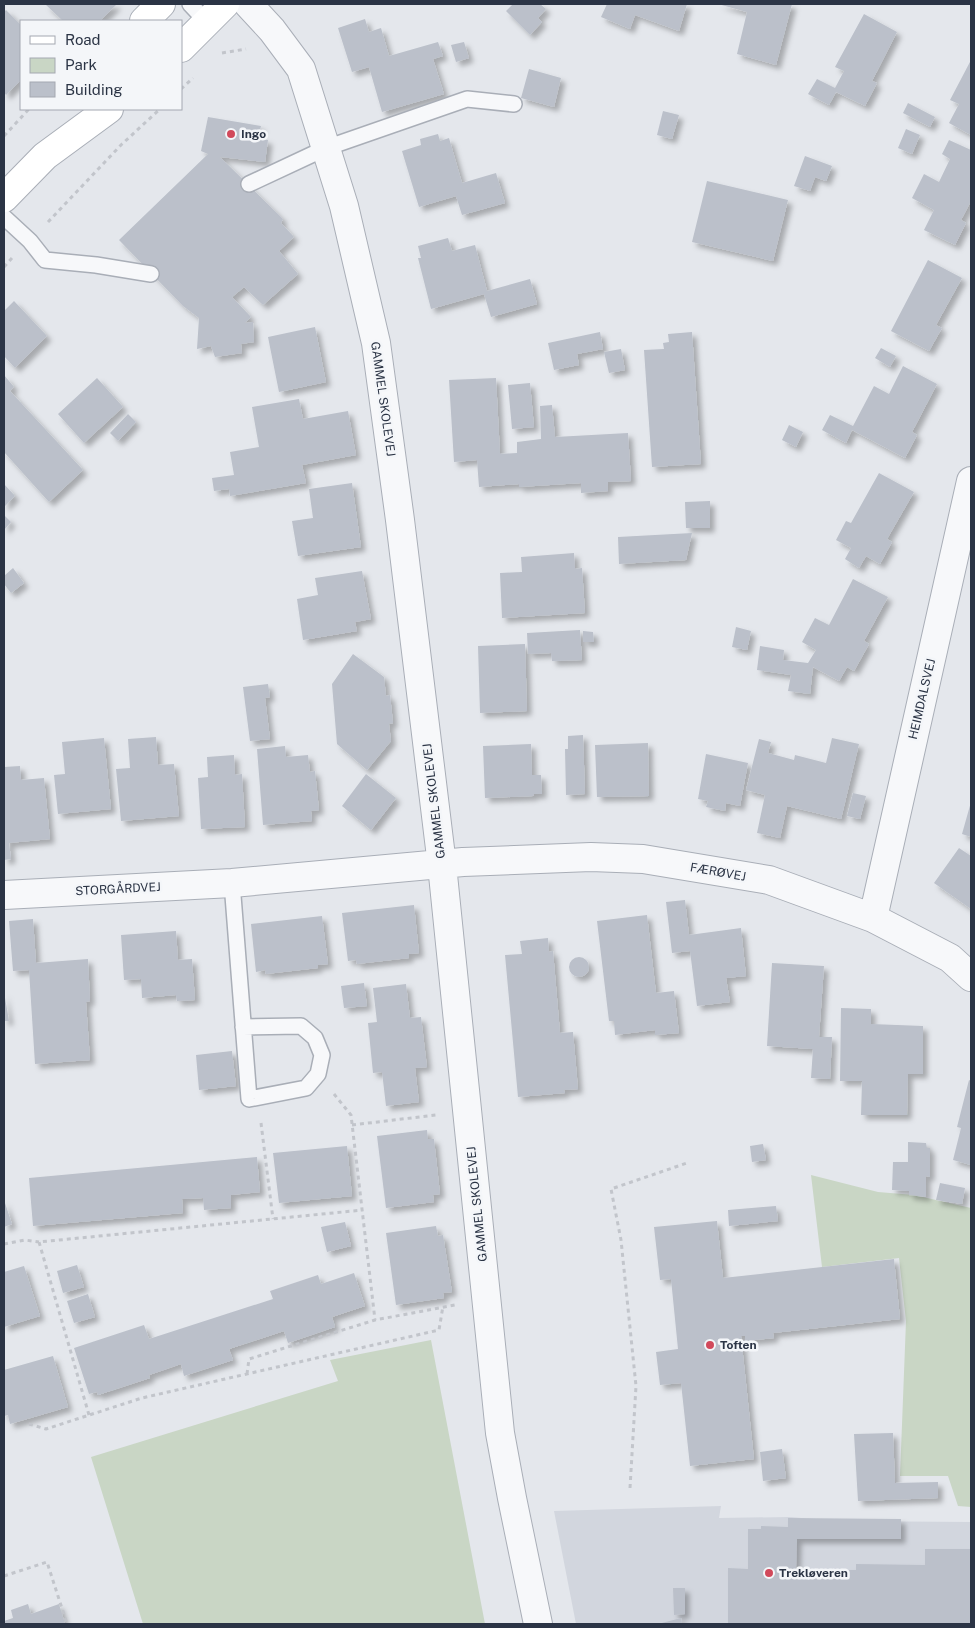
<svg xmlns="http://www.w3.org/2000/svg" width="975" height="1628" font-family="'Public Sans',sans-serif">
<defs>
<filter id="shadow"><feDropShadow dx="4.5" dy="4.5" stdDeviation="2.5" flood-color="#0004"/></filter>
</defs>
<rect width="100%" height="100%" fill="#e4e7ec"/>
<!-- built -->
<path fill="#d2d6de" d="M721,1506L719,1518L789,1517L838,1521L971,1522V1624H576L554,1511Z"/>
<!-- green -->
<path fill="#c9d6c5" d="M811,1175L878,1192L914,1195L971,1208V1507L958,1506L948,1476H900L906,1321L899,1258L822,1267Z
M431,1340L485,1624H143L91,1457L338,1381L330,1360Z"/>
<!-- building -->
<path fill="#bbc0ca" filter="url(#shadow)" d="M45,4H117L100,21H63Z
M513,4H540L546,9L538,18L542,22L530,35L506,11Z
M607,4H687L679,31L635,15L630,29L601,17Z
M718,4H792L776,65L737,54L747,12Z
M6,10L21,25V80L6,95L4,92V12Z
M864,14L897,32L872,81L877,83L865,106L836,92L829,105L808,94L817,79L835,88L844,71L835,67Z
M365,19L369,32L381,28L389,56L438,42L443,56L433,59L444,94L382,112L369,67L352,72L338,28Z
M464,42L469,58L456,62L451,45Z
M971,60V135L949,123L959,104L950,100Z
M529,69L561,78L554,107L521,98Z
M908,103L935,117L930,127L903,113Z
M663,111L679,115L672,139L657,135Z
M208,117L261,126L258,138L268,140L265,162L220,157L283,219L281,223L294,237L279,251L298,274L263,305L244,287L232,297L251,317L245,323L253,322L254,342L241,344L242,353L215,357L211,346L197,349L199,318L183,306L119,240L208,154L201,151Z
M906,129L920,135L912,154L898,148Z
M438,134L440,141L449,138L462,183L496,173L505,203L462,215L456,196L419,207L402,151L421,145L420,139Z
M949,140L971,150V201L961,220L966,223L955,245L924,230L934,210L912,198L924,174L939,182L950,159L942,154Z
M805,156L832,166L826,181L815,177L810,191L794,186Z
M707,181L788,200L773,261L692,242Z
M448,238L452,251L475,245L487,291L530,279L537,304L491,317L484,294L431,309L418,258H421L418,246Z
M928,260L962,278L936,325L942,328L929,351L891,331Z
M14,301L47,336L15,368L4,356V311Z
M315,327L326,382L279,392L268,337Z
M600,332L603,349L577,354L579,365L554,370L548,343Z
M692,332L701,464L652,467L644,350L664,349L663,343L669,342L668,334Z
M881,348L896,356L890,367L875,358Z
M621,349L625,370L609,373L604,352Z
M903,366L937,384L912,432L917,435L905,458L852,430L846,443L822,430L830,415L853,426L874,386L889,394Z
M4,375L14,387L10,391L83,470L49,502L4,452Z
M97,378L123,407L84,443L58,414Z
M496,378L500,454L517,453V442L541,439L540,406L552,405L555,437L628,433L631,481L608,482V491L581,493V483L519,487V484L479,487L477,460L454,462L449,380Z
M530,383L534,427L512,429L508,385Z
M299,399L303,419L348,411L356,455L302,465L306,483L230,496L229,489L214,491L212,478L234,475L230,452L259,447L252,407Z
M128,414L136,422L118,441L110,433Z
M789,425L803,432L796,447L782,440Z
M879,473L914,492L887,539L892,542L880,564L866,556L859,568L845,559L851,548L836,540L846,521L851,523Z
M352,483L361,547L298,556L292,521L313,518L309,489Z
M4,484L15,496L4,507Z
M710,501V528H686L685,502Z
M4,515L11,522L4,530Z
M692,533L686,560L619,564L618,537Z
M574,553L575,569L582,568L585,613L502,618L500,573L522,572L521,557Z
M13,568L24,583L11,593L4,584V576Z
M362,571L371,619L355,622L357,631L303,640L297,599L318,595L315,578Z
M853,579L888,597L864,641L869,644L854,671L847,667L839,681L813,667L810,694L788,691L791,675L757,670L760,646L784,650L783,660L808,663L816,650L802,642L815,618L829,625Z
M736,627L751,631L747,650L732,647Z
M580,630L582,660L552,661L551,653L528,654L527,633Z
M583,631L593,632L594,642H583Z
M525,644L527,711L480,713L478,646Z
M353,654L384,677L386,696L390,695L393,723L389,724L391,741L367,770L337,744L332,684Z
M268,684L270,697L265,698L270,739L250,741L243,687Z
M583,735L585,794L566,795L565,749H568V736Z
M156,737L158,765L174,764L179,816L121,821L116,769L130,768L128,739Z
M104,738L111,809L58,814L54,775L65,774L62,742Z
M832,738L859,744L841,819L787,806L780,838L757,833L765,795L746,790L759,739L771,742L768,753L794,760L795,755L826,763Z
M648,743L649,796L597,797L595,745Z
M531,744L532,775H541L542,794H534L533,796L485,798L483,746Z
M285,746L286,757L308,755L310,772L315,771L319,810L311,811L312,821L263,825L257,749Z
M706,754L748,763L740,806L726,803L725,811L706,807L708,801L698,799Z
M234,755L235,775L242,774L245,827L201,829L198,778L208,777L207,757Z
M20,766L21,780L44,778L50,839L9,843L11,859L4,860V767Z
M366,774L396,798L371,830L342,806Z
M853,793L866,796L860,819L847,816Z
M971,802V837L962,834Z
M959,848L971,856V909L934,883Z
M685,900L689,935L741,928L746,976L726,978L730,1002L697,1006L690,951L672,953L666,902Z
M414,905L419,953L409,954V958L357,964L356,960L348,961L342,913Z
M647,915L656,993L674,991L679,1033L655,1035V1030L615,1035L614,1021H609L597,921Z
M322,916L328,964L318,965V968L266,974L265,970L256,972L251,924Z
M33,919L36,963L88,959L90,1001L86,1002L90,1060L35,1064L29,970L13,971L9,921Z
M176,931L178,960L192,959L195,1000L177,1001L176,995L142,998L141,979L124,980L121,935Z
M548,938L549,952L553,951L560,1033L573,1032L578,1089L564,1090L565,1093L518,1097L505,955L522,954L520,941Z
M569 967a10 10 0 1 1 20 0a10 10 0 1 1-20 0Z
M772,963L824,966L819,1037H832L830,1079L811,1078L813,1049L767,1046Z
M364,983L367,1006L344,1008L341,986Z
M406,984L410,1018L421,1017L427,1067L415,1068L419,1102L386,1106L382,1072L373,1073L368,1023L377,1022L373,988Z
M4,992L9,1021H4Z
M841,1008L871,1009V1024L923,1026V1074H908L907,1115H861L862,1081H840Z
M232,1051L236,1086L199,1090L196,1055Z
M969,1080L971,1081V1165L953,1160L961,1128L957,1127Z
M427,1130L428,1139H434L440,1194L433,1195L434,1202L386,1208L377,1136Z
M908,1142L926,1143L927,1148H930V1177L926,1176V1197L909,1195V1191L892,1190L893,1162H908Z
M763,1144L766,1160L752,1162L750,1146Z
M347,1146L352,1196L279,1203L273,1153Z
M257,1157L260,1192L231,1195V1208L204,1210L203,1198L182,1199L183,1213L33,1226L29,1178Z
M940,1183L965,1188L962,1204L936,1200Z
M4,1200L12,1224L4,1227Z
M776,1206L778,1221L729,1226L728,1210Z
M717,1221L723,1278L894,1259L900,1319L773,1333L774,1338L745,1341V1336H741L754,1459L690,1466L681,1383L660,1385L656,1352L678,1349L671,1279L660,1280L654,1227Z
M345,1222L351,1246L327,1252L321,1227Z
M436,1226L438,1236L443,1235L452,1292L443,1293L444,1298L396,1305L386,1233Z
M77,1265L84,1287L63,1293L57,1271Z
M24,1266L40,1316L4,1327V1272Z
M354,1273L365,1306L332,1317L335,1327L288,1343L284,1331L229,1349L233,1360L184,1376L181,1364L149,1375L150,1378L98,1395L97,1392L89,1394L74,1348L144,1325L149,1339L273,1299L270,1291L318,1275L321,1284Z
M88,1294L95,1317L74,1323L67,1301Z
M53,1356L68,1407L10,1424L8,1415L4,1416V1370Z
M893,1433L895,1483L938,1482V1498L858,1501L854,1434Z
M782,1449L786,1478L763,1481L760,1452Z
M788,1518L901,1519V1539H797L796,1570H856V1564L925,1565V1549H971V1624H728V1568L748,1569V1529H761V1526L788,1527Z
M673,1588H685V1614L674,1615Z
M28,1604L31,1614L59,1604L65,1624H4V1621L13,1618L11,1610Z
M681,1618L682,1624H658Z"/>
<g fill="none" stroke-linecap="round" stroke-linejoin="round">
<defs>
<path id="lane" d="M190,4L207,22
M249,184L326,148L467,99L514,104
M4,217L30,241L45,260L96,265L151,274
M232,883L249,1099L306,1088L318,1074L322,1055L315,1038L301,1026L243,1027"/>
<path id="street" d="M248,4L272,30L301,69L344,206L376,343L400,520L442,865L500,1433L512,1498L538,1624
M4,895L232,883L463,862L591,857L643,859L769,880L873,918L950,958L971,977
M873,918L971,481"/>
<path id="secondary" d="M144,21L161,4
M181,48L225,4
M4,198L45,156L109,109"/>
</defs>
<!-- lane casing -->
<use href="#lane" stroke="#a9aeb7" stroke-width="18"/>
<!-- street casing -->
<use href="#street" stroke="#a9aeb7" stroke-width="30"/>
<!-- secondary casing -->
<use href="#secondary" stroke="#a9aeb7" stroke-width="30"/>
<!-- path -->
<path stroke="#c2c5cb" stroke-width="3" stroke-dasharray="4 4" stroke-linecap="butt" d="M222,53L246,49
M181,89L193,78
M4,136L29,109
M48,222L121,145L160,109
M4,267L12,258
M334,1094L351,1115L375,1320
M261,1123L273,1219
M352,1125L436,1115
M4,1244L25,1240L39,1242
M247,1374L249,1359L375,1320L455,1305
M89,1415L39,1242L363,1210
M29,1424L46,1429L142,1398L439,1330L443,1306
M630,1488L636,1386L621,1240L611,1189L687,1163
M4,1576L47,1562L67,1624"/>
<!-- lane -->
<use href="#lane" stroke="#f7f8fa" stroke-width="15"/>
<!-- street -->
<use href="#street" stroke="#f7f8fa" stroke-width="28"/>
<!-- secondary -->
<use href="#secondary" stroke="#fff" stroke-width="28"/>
</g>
<!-- markers -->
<g fill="#d1495b" stroke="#f4f6f9" stroke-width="2">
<circle cx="231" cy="134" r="5"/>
<circle cx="710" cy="1345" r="5"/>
<circle cx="769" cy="1573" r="5"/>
</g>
<g text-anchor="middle" stroke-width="5" stroke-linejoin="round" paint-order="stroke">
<!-- poi labels -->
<g font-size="12" font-weight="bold" fill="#2b3445" stroke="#f4f6f9" text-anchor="start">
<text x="241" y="138">Ingo</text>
<text x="720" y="1349">Toften</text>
<text x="779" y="1577">Trekløveren</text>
</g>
<!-- street labels -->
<g font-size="12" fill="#2b3445" stroke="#f4f6f9">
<text transform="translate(383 399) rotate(82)" y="4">GAMMEL SKOLEVEJ</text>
<text transform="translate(922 699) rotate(-77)" y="4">HEIMDALSVEJ</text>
<text transform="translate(434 801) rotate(-97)" y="4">GAMMEL SKOLEVEJ</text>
<text transform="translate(718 872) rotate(10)" y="4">FÆRØVEJ</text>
<text transform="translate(118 889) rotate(-3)" y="4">STORGÅRDVEJ</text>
<text transform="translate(477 1204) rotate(-96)" y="4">GAMMEL SKOLEVEJ</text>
</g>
</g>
<!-- border -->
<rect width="975" height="1628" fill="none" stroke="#2b3445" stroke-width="10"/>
<!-- legend -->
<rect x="20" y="20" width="162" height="90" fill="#f4f6f9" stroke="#a4a8b1"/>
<rect x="30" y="36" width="25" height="8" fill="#ffffff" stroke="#a4a8b1"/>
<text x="65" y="45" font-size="15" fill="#2b3445">Road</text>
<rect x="30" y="58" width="25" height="15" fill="#c9d6c5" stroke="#a4a8b1"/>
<text x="65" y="70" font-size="15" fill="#2b3445">Park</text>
<rect x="30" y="82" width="25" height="15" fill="#bbc0ca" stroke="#a4a8b1"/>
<text x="65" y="95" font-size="15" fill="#2b3445">Building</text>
</svg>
